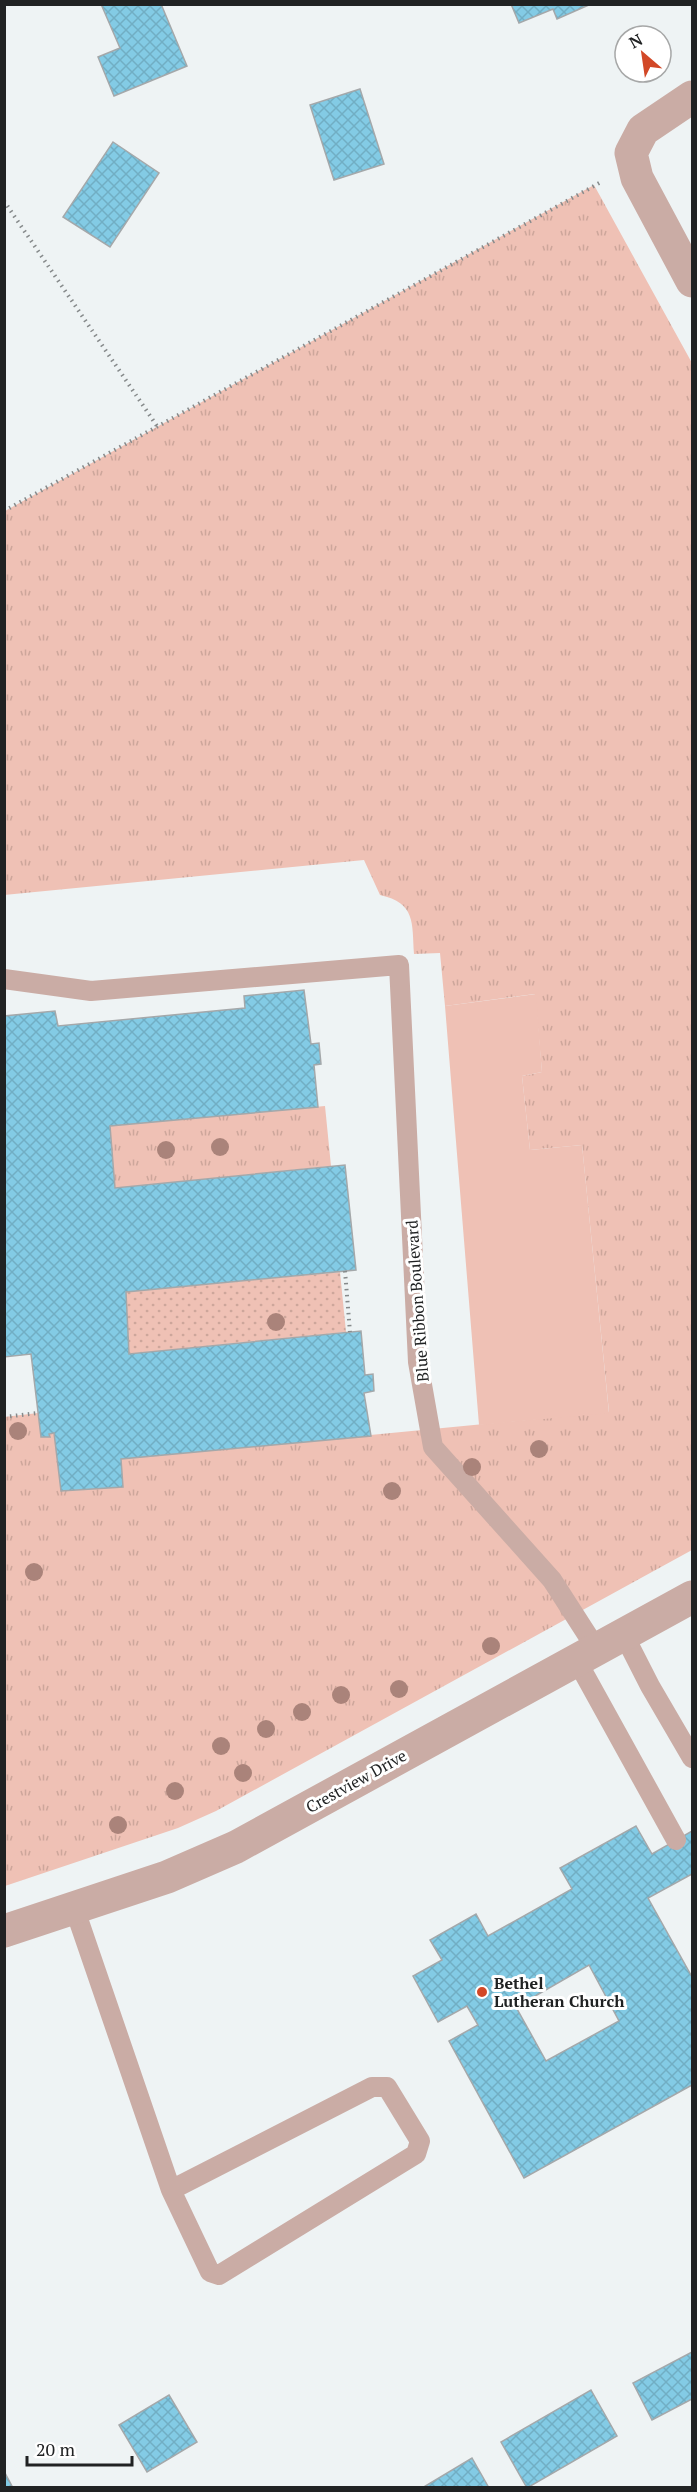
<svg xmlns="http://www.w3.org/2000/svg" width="697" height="2492" font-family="'PT Serif',serif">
<defs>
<pattern id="grass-tufts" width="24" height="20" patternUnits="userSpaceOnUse" patternTransform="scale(1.5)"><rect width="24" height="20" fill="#efc1b5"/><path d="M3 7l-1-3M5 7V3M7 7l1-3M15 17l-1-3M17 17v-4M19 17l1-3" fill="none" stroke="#cda69b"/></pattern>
<pattern id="garden-dots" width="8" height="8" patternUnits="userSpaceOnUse" patternTransform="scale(1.5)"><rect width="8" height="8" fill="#efc1b5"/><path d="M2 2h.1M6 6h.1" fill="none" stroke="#cda69b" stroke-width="1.8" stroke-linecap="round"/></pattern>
<pattern id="building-cross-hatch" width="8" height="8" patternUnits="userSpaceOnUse" patternTransform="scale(1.5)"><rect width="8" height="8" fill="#83cbe5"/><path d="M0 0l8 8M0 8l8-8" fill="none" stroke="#71aec4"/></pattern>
</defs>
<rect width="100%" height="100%" fill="#eef3f4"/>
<!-- grass -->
<path fill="url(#grass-tufts)" d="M594,185L692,363V1550L216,1811L178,1828L5,1886L4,1417L38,1413L41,1437H49V1434L54,1433L123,1487L121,1459L609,1412L582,1145L530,1150L522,1076L542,1072L535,994L445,1006L440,953L414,954C412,923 416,903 380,895L364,860L4,895L5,511Z
M325,1106L331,1166L115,1188L110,1126Z"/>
<!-- park -->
<path fill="#efc1b5" d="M536,994L542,1072L522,1076L530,1150L582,1145L609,1413L479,1425L445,1006Z"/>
<!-- garden -->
<path fill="url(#garden-dots)" d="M340,1272L346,1332L129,1354L126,1292Z"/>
<!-- building -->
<path fill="url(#building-cross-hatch)" stroke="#a4a8aa" stroke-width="1.5" fill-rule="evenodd" d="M101,4H161L187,66L114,96L98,57L120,48Z
M511,4H591L557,19L553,9L519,23Z
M360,89L384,164L334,180L310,105Z
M113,142L159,173L110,247L63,217Z
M304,990L311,1044L319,1043L321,1064L314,1065L318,1107L110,1126L115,1188L345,1165L356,1270L126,1292L129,1354L361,1331L365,1375L373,1374L374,1391L364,1393L371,1436L121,1459L123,1487L61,1491L54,1433L49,1434L50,1437H41L31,1354L4,1357V1016L55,1011L58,1026L245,1008L244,996Z
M636,1826L652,1854L692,1831V1874L648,1898L692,1977V2085L524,2178L449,2041L478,2025L467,2006L438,2022L413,1976L442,1960L430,1940L476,1914L488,1936L572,1889L560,1868ZM589,1965L619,2021L546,2061L516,2007Z
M692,2352V2399L652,2420L633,2383Z
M591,2390L617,2436L527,2488L501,2442Z
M169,2395L197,2442L147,2472L119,2425Z
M472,2458L489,2488H422Z
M4,2471L13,2488H4Z"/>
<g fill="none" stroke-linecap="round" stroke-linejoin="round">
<!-- path -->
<path stroke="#868a8b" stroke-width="4" stroke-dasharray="1.5 4.5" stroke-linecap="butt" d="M4,201L157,426
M4,511L603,181
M345,1271L350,1332
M4,1417L38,1413"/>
<!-- service -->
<path stroke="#caaca5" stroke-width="20" d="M4,979L91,991L399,965L418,1362L433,1447L552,1580L597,1650
M624,1635L650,1686L692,1758
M577,1661L676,1840
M74,1907L171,2190
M372,2087H387L420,2141L416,2154L219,2275L210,2272L171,2190Z"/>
<!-- minor -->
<path stroke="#caaca5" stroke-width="33" d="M692,97L643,130L631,153L637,178L692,281
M4,1931L167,1877L236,1847L692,1597"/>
</g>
<!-- trees -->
<g fill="#aa837a">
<circle cx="220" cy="1147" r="9"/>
<circle cx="166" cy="1150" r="9"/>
<circle cx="276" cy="1322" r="9"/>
<circle cx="18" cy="1431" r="9"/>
<circle cx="539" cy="1449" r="9"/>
<circle cx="472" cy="1467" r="9"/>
<circle cx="392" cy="1491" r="9"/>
<circle cx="34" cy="1572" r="9"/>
<circle cx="491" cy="1646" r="9"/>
<circle cx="399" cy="1689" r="9"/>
<circle cx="341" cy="1695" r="9"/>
<circle cx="302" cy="1712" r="9"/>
<circle cx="266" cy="1729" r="9"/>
<circle cx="221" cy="1746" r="9"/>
<circle cx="243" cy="1773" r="9"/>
<circle cx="175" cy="1791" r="9"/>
<circle cx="118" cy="1825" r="9"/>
</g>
<!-- markers -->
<circle fill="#d24827" stroke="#fff" stroke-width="2" cx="482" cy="1992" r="6"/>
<g text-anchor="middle" stroke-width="6" stroke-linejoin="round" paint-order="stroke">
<!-- street labels -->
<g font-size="16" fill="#202223" stroke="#fff">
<text transform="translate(417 1301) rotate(-94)" y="6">Blue Ribbon Boulevard</text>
<text transform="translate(356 1781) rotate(-29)" y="6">Crestview Drive</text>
</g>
<!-- poi labels -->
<g font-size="16" font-weight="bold" fill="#202223" stroke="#fff" text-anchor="start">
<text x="494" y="1989">Bethel<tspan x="494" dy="18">Lutheran Church</tspan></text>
</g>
</g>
<!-- border -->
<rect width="697" height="2492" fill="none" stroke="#202223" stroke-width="12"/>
<!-- north arrow -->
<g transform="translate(643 54) rotate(331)"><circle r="28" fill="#ffffff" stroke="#a6a7a7" stroke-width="1.5"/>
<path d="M0-4.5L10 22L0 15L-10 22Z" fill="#d24827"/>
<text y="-9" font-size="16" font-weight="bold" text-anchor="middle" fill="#202223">N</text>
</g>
<!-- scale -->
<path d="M27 2456v9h105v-9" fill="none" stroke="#202223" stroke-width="3"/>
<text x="36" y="2456" font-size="18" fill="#202223" stroke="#ffffff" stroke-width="4.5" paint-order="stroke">20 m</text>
</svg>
